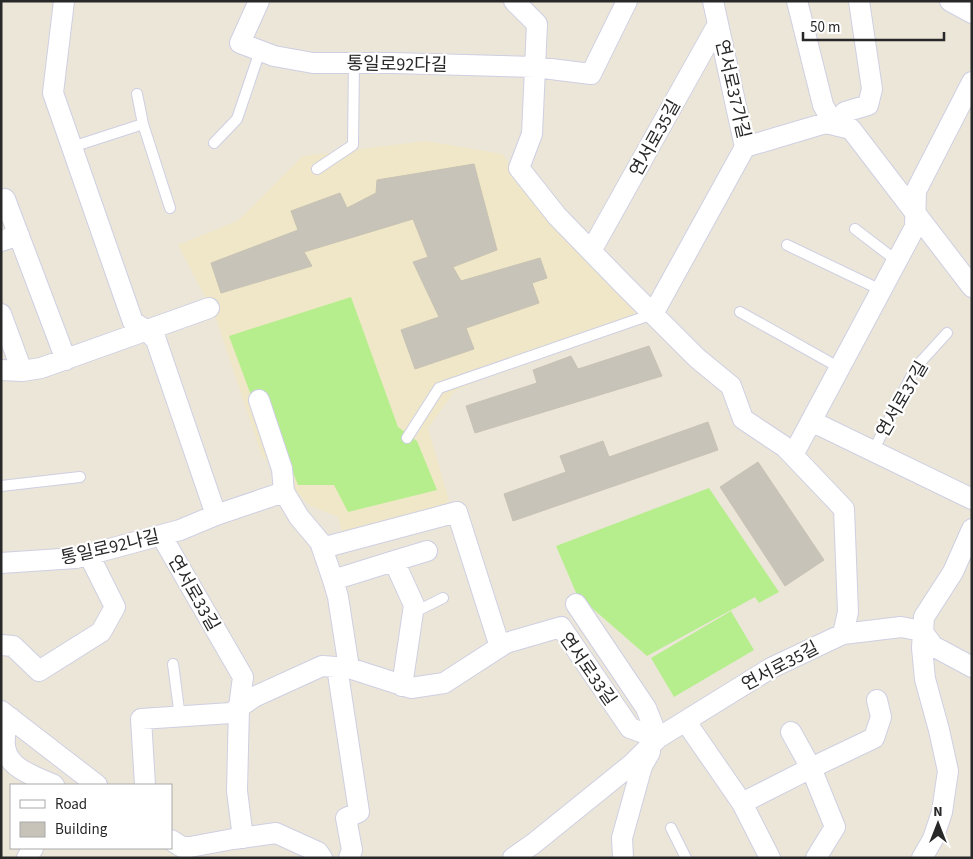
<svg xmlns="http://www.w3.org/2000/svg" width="973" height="859" font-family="'Source Sans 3','Noto Sans KR',sans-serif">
<rect width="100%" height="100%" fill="#ece6d9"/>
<!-- education -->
<path fill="#efe7c7" d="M426,141L502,154L573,245L642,320L549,347L454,392L428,428L450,504L344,541L338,517L309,505L262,456L215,316L178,245L239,220L303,156Z"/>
<!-- pitch -->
<path fill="#b6ee8d" d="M351,297L398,427L417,441L437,490L348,512L334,485H298L262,396L252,398L229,336Z
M709,488L779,592L759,603L755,597L647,656L577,595L556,546Z
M731,611L754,650L674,697L651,658Z"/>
<!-- building -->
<path fill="#c7c3b9" stroke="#c7c2b3" d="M474,164L497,250L453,267L461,281L540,258L547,278L532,283L539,303L466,328L474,349L415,369L401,330L439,317L413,262L428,257L413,219L304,252L312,266L221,293L211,263L298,230L291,211L340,193L347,208L376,193L377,180Z
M649,346L662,376L475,433L466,406L537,383L533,370L571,356L578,369Z
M708,422L718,450L513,521L504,494L566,472L560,456L603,441L609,457Z
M758,462L824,560L785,586L720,487Z"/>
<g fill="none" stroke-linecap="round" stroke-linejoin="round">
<defs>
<path id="service" d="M137,94L143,124
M214,143L237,119L260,51
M72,147L143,124L170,208
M317,169L353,145L354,63
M855,229L897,261
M787,245L881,290
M740,312L840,368
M407,438L439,388L653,314
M873,451L916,367L947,333
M1,486L80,477
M413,613L443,598
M173,664L180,717
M671,828L686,858"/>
<path id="minor" d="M64,1L53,93L133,322L146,330L156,340L216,515
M259,1L240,43L274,56L313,63H393L535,67L591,74L627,1
M514,1L537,24L532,134L519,168L557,216L622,283L697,358L731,386L743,419L785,447L844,509L848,612L843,634
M713,1L745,147
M797,1L823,105L834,125L845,112L868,105L872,89L859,1
M950,1L972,13
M745,147L826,123L851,129L972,287
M5,199L66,360
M1,241L19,235
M591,251L718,24
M1,314L22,371
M653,314L745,147
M1,370L22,371L41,368L209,308
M259,400L282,469L284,492L299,517L320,542L333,580
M811,421L972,499
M793,455L915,227L916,191L972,82
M161,535L243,677L239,707L237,791L243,838
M322,548L457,512L500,647
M394,561L427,551
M1,563L76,558L180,530L216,515L284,492
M922,631L933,646L972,667
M1,645L13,646L39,671L101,632L115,607L89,555
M337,667L359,812L346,818L352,850L349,858
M349,668L338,597L333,580L394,561L414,605L402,686
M1,711L97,785
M11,718C9,724 5,731 5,737C1,767 32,775 54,785
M686,722L742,803L770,858
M145,785L141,719L231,713L254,697L322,666L349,668L411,688L444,683L506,643L561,627L630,728L658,738L646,708L576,604
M742,803L811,768L791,732
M171,840L182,847H190L233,839L276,833L318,852L322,858
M27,858L33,848
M513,858L533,844L632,764L658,738L771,668L843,634L901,627L922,631
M623,858L622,838L642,766L650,752
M816,858L835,827L811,768L874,738L881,717L877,700
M922,858L933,839L942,812L948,771L939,730L925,679L922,648L924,617L953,572L972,529"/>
</defs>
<!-- service casing -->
<use href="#service" stroke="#cecfe2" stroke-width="12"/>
<!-- minor casing -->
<use href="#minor" stroke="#cecfe2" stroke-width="22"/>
<!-- service -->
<use href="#service" stroke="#fff" stroke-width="10"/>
<!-- minor -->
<use href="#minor" stroke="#fff" stroke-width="20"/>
</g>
<g text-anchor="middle" stroke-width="4.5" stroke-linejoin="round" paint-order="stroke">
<!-- street labels -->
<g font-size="18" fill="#282828" stroke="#fff">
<text transform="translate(397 64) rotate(1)" y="6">통일로92다길</text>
<text transform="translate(733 89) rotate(77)" y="6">연서로37가길</text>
<text transform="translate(655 138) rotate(-61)" y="6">연서로35길</text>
<text transform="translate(902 399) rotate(-60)" y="6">연서로37길</text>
<text transform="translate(110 547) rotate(-13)" y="6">통일로92나길</text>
<text transform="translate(194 593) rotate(60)" y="6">연서로33길</text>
<text transform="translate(780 666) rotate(-28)" y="6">연서로35길</text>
<text transform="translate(588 669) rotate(55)" y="6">연서로33길</text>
</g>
</g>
<!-- border -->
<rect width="973" height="859" fill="none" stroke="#282828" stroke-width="5"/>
<!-- legend -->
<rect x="10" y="784" width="162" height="65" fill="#ffffff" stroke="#a9a9a9"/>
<rect x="20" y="800" width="25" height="8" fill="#ffffff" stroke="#a9a9a9"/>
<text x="55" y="809" font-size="15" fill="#282828">Road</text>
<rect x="20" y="822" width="25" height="15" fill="#c7c3b9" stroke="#a9a9a9"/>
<text x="55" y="834" font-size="15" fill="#282828">Building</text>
<!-- north arrow -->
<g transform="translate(938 824)" stroke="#ffffff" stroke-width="4" paint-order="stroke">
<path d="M0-4L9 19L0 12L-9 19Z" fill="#282828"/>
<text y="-8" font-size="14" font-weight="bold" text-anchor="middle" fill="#282828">N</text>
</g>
<!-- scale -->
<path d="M803 32v8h141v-8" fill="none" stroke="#282828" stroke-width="2.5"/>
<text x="810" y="32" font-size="15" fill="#282828" stroke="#ffffff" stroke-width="4" paint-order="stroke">50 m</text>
</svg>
